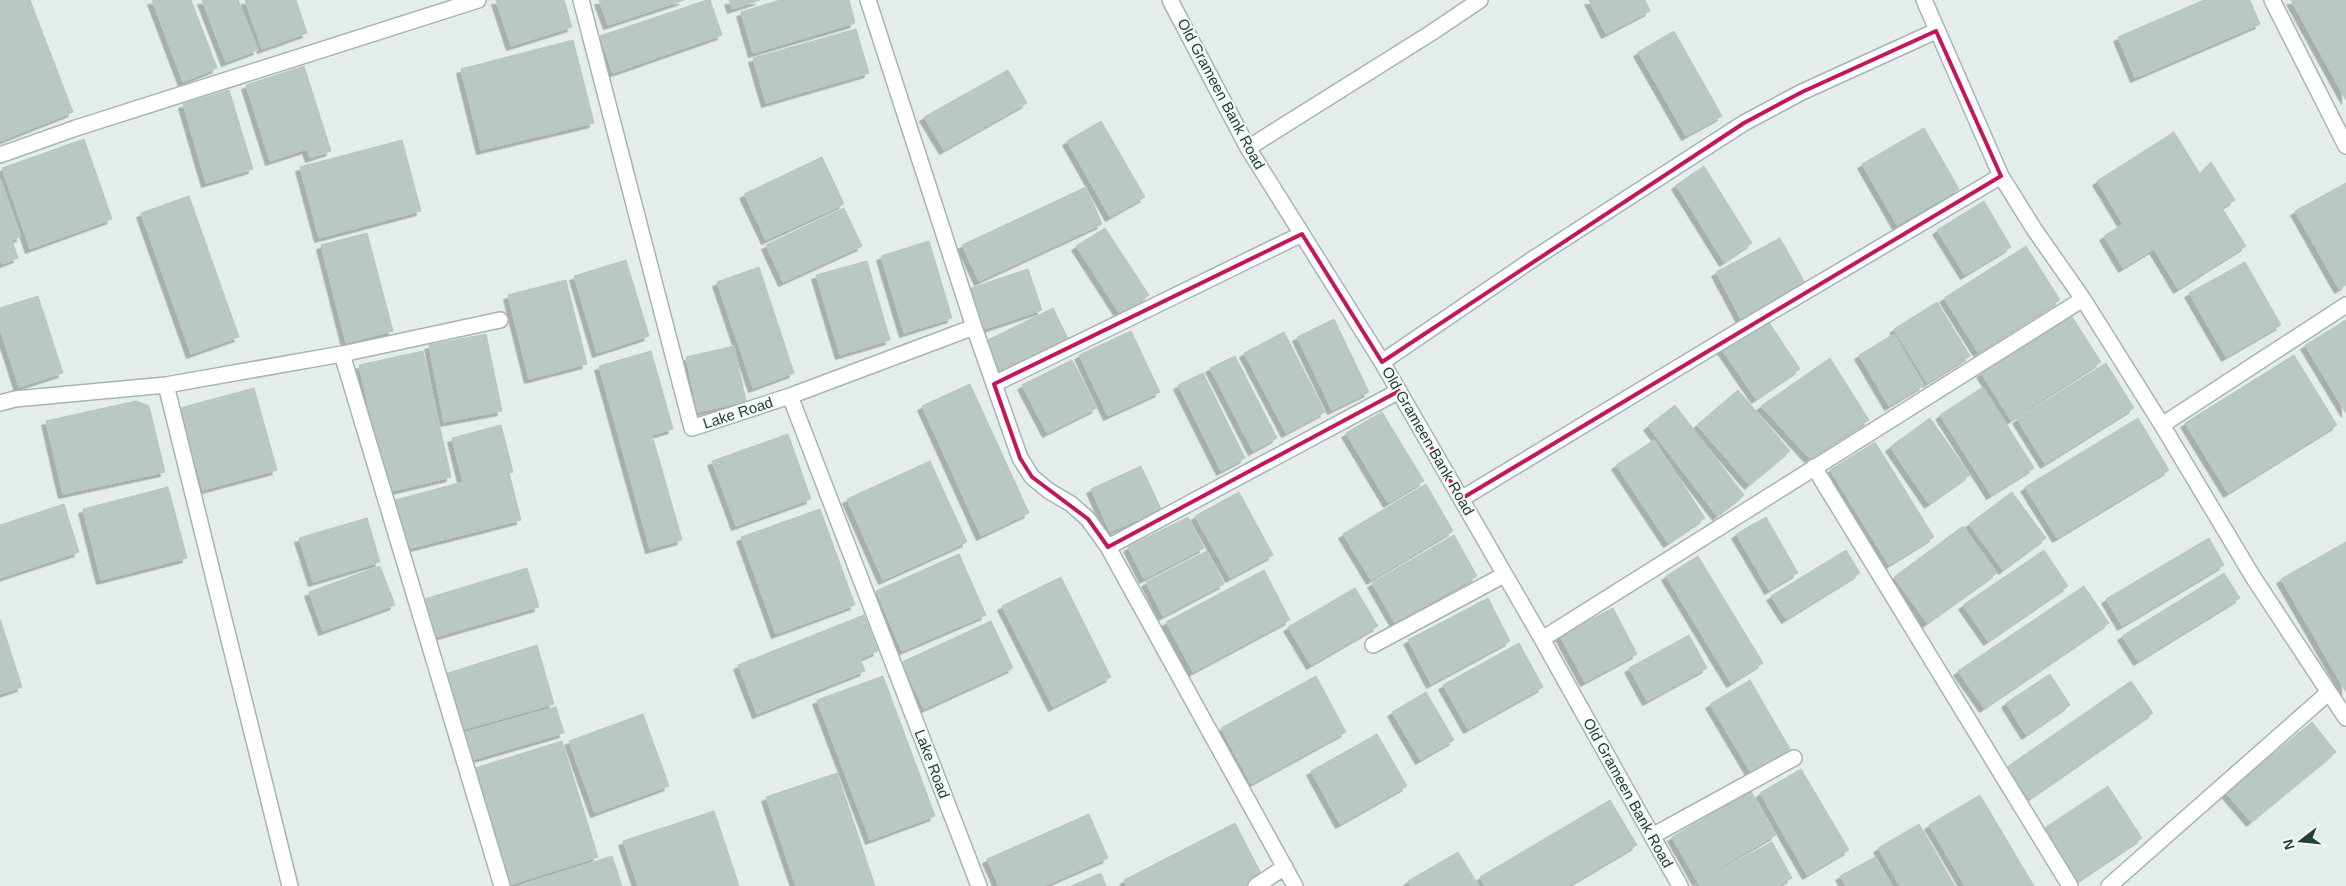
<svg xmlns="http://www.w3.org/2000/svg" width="2346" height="886" font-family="Helvetica,sans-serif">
<defs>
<filter id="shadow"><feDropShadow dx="-4.5" dy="4.5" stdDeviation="0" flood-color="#0004"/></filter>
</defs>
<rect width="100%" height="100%" fill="#e4edea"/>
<!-- building -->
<path fill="#b9c8c3" stroke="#b6c7c1" filter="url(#shadow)" d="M0,0H30L73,112L0,141Z
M152,0H191L217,68L183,82Z
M202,0H238L258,50L226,62Z
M245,0H296L307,33L262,49Z
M496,0H564L572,27L511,46Z
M599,0H684L608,25Z
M707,0H710L722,35L613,73L600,36Z
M729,0H760L732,9Z
M780,0H849L855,23L753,53L741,12Z
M1589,0H1645L1650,11L1606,34Z
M2204,0H2250L2260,24L2135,78L2118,37Z
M2291,0H2346V100Z
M856,29L869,73L766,103L753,58Z
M1674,31L1722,116L1686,136L1638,52Z
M573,40L594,123L481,150L461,69Z
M304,66L331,151L310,158L307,149L270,161L246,85Z
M1008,70L1027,103L944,150L924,117Z
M229,90L253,169L206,183L183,104Z
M1101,121L1145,197L1110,217L1067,141Z
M1924,128L1959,189L1897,225L1862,164Z
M2174,132L2200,174L2211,162L2235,200L2222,208L2246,246L2178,289L2154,249L2123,268L2104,236L2123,224L2097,181Z
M84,139L112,219L30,249L2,168Z
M402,140L421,211L319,238L300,167Z
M822,157L844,204L766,240L744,194Z
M1704,166L1752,243L1724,262L1676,185Z
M0,178L21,237L12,240L18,258L2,264L0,258Z
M2346,183V285L2339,289L2295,211Z
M1086,187L1102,224L979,281L962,245Z
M189,196L239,337L191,354L141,213Z
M1984,201L2011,247L1965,275L1937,230Z
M844,208L862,246L783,282L766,245Z
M1105,228L1149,295L1120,314L1076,246Z
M367,233L393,331L346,343L321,245Z
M1780,238L1805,283L1741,319L1716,272Z
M929,241L952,318L904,333L881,256Z
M2026,246L2060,300L1978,352L1944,298Z
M626,260L649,336L597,353L574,276Z
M867,261L890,340L840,355L816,275Z
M2245,262L2281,325L2226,357L2189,293Z
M759,267L794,373L753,388L717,282Z
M1028,269L1042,310L985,329L971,288Z
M566,280L587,364L529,379L508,295Z
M38,296L63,373L19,387L0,329V308Z
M1937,302L1970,356L1927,383L1894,329Z
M1053,308L1069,341L1002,374L986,341Z
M2071,315L2101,362L2011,420L1981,373Z
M1766,318L1800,369L1756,399L1721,348Z
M1334,319L1369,392L1332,410L1297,337Z
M2346,320V413L2305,345Z
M1131,331L1160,392L1108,416L1079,355Z
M1284,332L1325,412L1286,433L1244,353Z
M486,334L502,411L444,422L429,345Z
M1894,334L1924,385L1889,406L1859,355Z
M734,346L746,401L698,412L686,357Z
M423,351L451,477L388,492L359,365Z
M651,351L673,429L652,435L682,540L650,549L599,366Z
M2294,355L2337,425L2228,493L2185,423Z
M1235,356L1277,438L1253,451L1210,368Z
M1830,358L1869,420L1809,458L1761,406Z
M1072,360L1097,408L1047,433L1022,385Z
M2106,363L2134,408L2045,464L2017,419Z
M1203,373L1245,458L1221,471L1178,385Z
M970,384L1029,513L981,536L922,406Z
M1983,387L2034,468L1991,495L1940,415Z
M254,388L277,470L203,490L180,408Z
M1738,390L1790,451L1749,485L1697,425Z
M136,401L149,406L165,472L63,494L46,421Z
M1675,405L1744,495L1717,516L1648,426Z
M1382,412L1424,481L1388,503L1346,433Z
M1930,418L1970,475L1929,504L1890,447Z
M2138,418L2169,470L2057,538L2025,487Z
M501,425L513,472L509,473L521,520L407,549L395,500L463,482L452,438Z
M788,434L811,499L736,526L712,461Z
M1654,440L1705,518L1668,543L1616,465Z
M1875,442L1934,537L1889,565L1830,470Z
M930,461L967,542L883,580L847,499Z
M1141,466L1161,509L1110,532L1091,489Z
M1426,484L1453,531L1371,580L1343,534Z
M168,487L187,558L101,580L83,509Z
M1239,492L1273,555L1230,578L1195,516Z
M2012,492L2046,538L2003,570L1969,524Z
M64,504L79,552L0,578V525Z
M820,509L855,605L776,634L741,537Z
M1188,517L1204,548L1144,579L1128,547Z
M1766,517L1798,573L1769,590L1736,534Z
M367,518L380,562L313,582L299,538Z
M1963,526L1997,573L1927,623L1894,577Z
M1454,535L1477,576L1395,623L1372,583Z
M2209,538L2224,565L2122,626L2106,599Z
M2346,542V692L2281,579Z
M1846,550L1860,573L1786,619L1771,596Z
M2044,550L2068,586L1988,641L1963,605Z
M1207,551L1224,584L1163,616L1146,582Z
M959,554L986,615L902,651L876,591Z
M1698,556L1763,663L1731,683L1666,576Z
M380,566L395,605L323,631L309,592Z
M527,568L539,607L432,638L421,600Z
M1264,570L1290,620L1193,672L1166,622Z
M2224,573L2240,598L2138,661L2122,636Z
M1061,577L1111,677L1053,707L1002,606Z
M2084,586L2109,623L1984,708L1958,671Z
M1355,588L1378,626L1311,665L1288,627Z
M1488,598L1510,641L1431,684L1408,640Z
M1613,608L1637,654L1585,682L1560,636Z
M864,615L878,651L860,659L865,671L757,714L738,665Z
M0,619L22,687L0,694Z
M991,621L1013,668L924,709L902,662Z
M1689,635L1707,668L1647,701L1629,668Z
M1519,643L1543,687L1468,729L1443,685Z
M537,645L554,704L461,730L445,674Z
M2050,674L2070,705L2026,735L2006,703Z
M883,676L935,816L870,840L817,700Z
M1316,676L1346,732L1251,784L1221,728Z
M1750,680L1790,749L1751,773L1710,704Z
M2131,681L2153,713L2029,799L2007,767Z
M1426,692L1454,740L1420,760L1392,712Z
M556,707L564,733L468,761L460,734Z
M643,714L669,786L595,813L569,741Z
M2312,722L2336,752L2251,822L2226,793Z
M1377,734L1407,786L1340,824L1311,771Z
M562,741L598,857L509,885L472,769Z
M1801,769L1849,850L1807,875L1760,793Z
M837,773L875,886H796L766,797Z
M2108,786L2142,838L2075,883L2040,831Z
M1751,791L1776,835L1697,881L1672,837Z
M1980,795L2034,886H1965L1929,825Z
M1610,800L1637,845L1568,886H1485L1480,877Z
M714,811L739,886H638L623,841Z
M1089,814L1108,858L1044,886H999L987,859Z
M1235,823L1263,877L1247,886H1127L1124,880Z
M1919,824L1955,886H1900L1878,848Z
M1772,842L1792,878L1777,886H1700L1698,882Z
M1458,852L1479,886H1411L1408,881Z
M612,856L622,886H519Z
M1875,857L1892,886H1846L1840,876Z
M1101,873L1106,886H1071Z"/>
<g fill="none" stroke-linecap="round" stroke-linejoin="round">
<defs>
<path id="street" d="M581,0L692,428L790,396L979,886
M868,0L974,327L1020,458L1032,477L1049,491L1071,504L1088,519L1108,547L1295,886
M1170,0L1248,148L1382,362L1542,639L1680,886
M1924,0L2001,176L2034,229L2083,299L2162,425L2253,577L2346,718
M2272,0L2346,146
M1248,148L1431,33L1480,0
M0,155L76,128L478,0
M342,354L502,886
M1382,362L1536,257L1744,123L1802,92L1936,31
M994,384L1302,234
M166,385L290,886
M790,396L974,327
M0,403L15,399L166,385L342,354L500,320
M2162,425L2346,305
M1814,467L2070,886
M1461,499L1737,332L2001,176
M1108,547L1399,391
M1542,639L2083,299
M1373,645L1504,575
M1652,836L1794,758
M1256,886L1285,867
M2109,886L2328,693"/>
</defs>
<!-- street casing -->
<use href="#street" stroke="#a6b5b1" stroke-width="18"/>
<!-- street -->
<use href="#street" stroke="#fff" stroke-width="15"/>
</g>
<!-- marked area -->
<path fill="none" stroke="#c2185b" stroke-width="4" stroke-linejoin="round" d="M1936,31L2001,176L1461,499L1399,391L1108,547L1088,519L1032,477L1020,458L994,384L1302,234L1382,362L1744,123L1802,92Z"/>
<g text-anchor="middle" stroke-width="4" stroke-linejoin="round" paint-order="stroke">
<!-- street labels -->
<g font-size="15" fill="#233f39" stroke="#f4f9f7">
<text transform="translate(1221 94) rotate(62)" y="5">Old Grameen Bank Road</text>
<text transform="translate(738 413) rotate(-18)" y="5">Lake Road</text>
<text transform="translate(1428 441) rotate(60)" y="5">Old Grameen Bank Road</text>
<text transform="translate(932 764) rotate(69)" y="5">Lake Road</text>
<text transform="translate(1628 793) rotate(61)" y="5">Old Grameen Bank Road</text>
</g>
</g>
<!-- north arrow -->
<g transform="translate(2301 841) rotate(254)" stroke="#f4f9f7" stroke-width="4" paint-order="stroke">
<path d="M0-4L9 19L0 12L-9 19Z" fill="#233f39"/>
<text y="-8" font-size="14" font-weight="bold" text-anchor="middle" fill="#233f39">N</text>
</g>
</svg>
